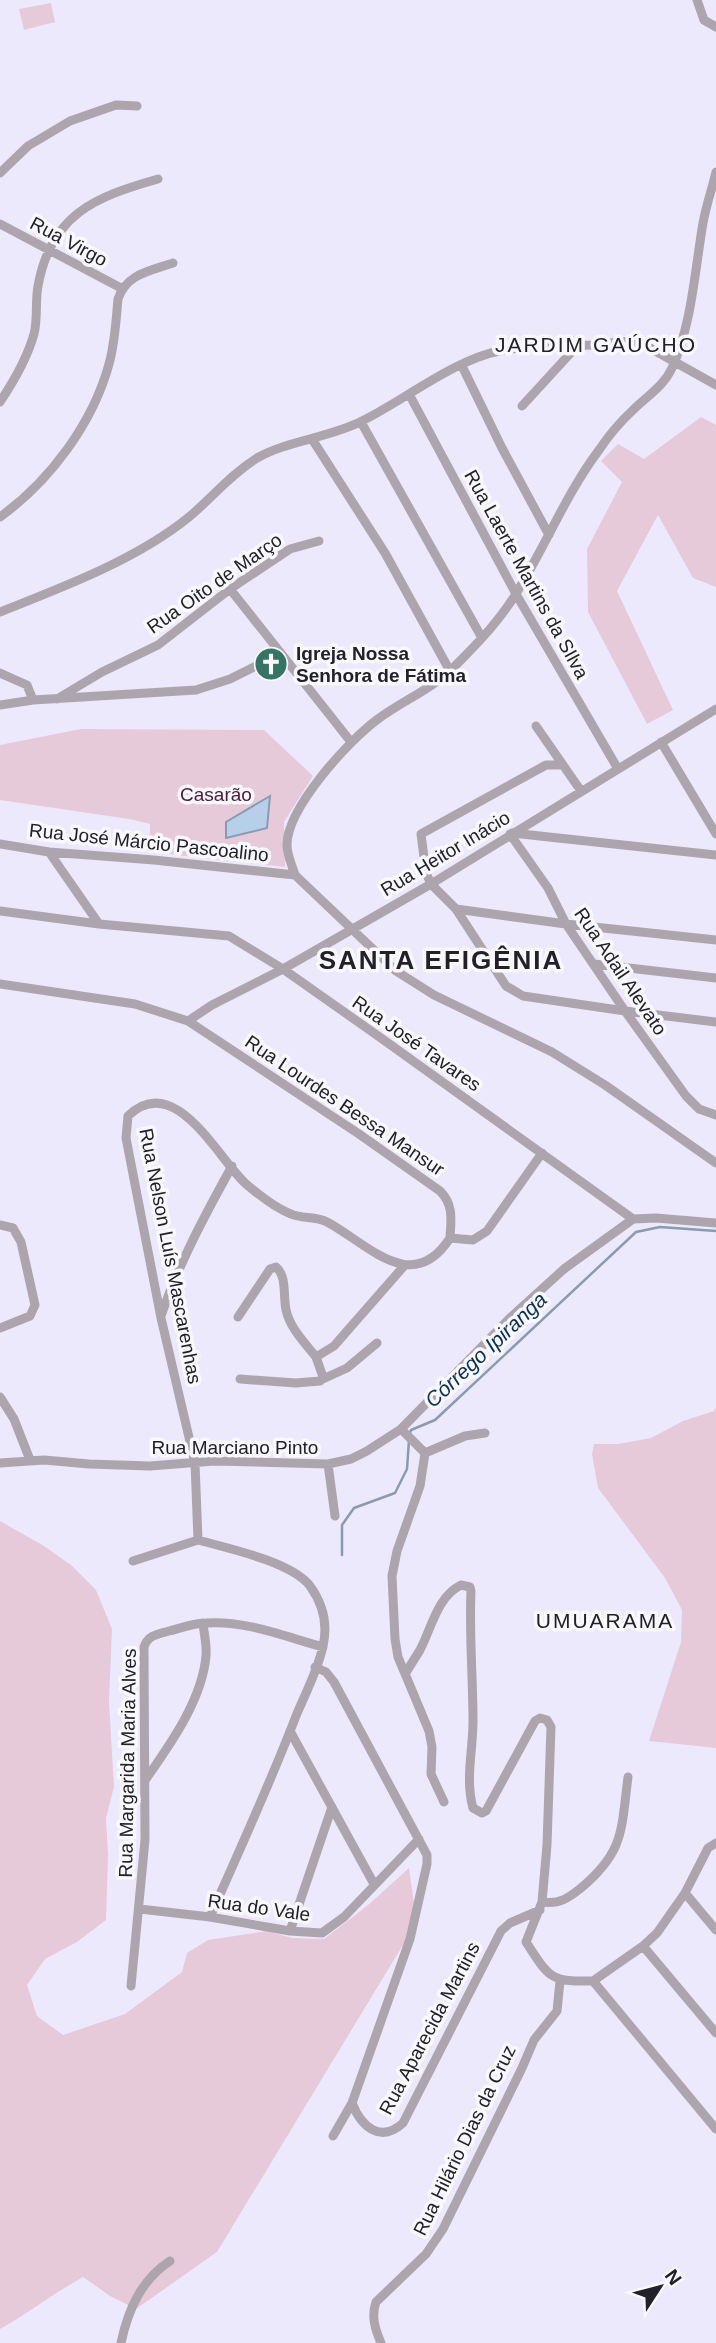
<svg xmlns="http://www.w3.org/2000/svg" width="716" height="2343" font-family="Arial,sans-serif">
<rect width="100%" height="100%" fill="#ede9fd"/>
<!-- green -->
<path fill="#e7cada" d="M51,3L55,22L24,30L19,9Z
M701,417L716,425V587L693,578L658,515L617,591L673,710L647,724L588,612L587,549L622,482L601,461L618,444L644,459Z
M81,729L264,730L313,776L284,822L285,867L149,852L150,824L129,819L0,800V745Z
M716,1408V1748L649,1741L681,1642L682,1610L665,1578L598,1488L592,1454L594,1444H618L651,1438L683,1421L714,1411Z
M0,1521L44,1546L71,1565L96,1590L112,1629L109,1702L114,1787L106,1818L108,1855L106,1920L77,1942L45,1959L27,1985L37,2016L63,2035L125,2014L182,1972L187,1953L208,1940L267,1931L292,1938L324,1939L367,1906L409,1868L414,1903L406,1940L217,2252L136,2309L110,2296L83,2277C54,2293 29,2313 0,2329Z"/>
<!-- water -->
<path fill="#b7d0e9" stroke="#8a9baf" stroke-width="2" d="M270,796L267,828L226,838V822Z"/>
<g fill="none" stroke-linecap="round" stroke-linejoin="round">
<!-- stream -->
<path stroke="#8a9baf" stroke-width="2.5" d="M410,1433L411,1430L435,1420L636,1232L660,1227L716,1231
M342,1555V1525L354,1508L395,1493L407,1469L409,1440"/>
<!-- minor -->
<path stroke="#ada5ae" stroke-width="9" d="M697,0L704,20L716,27
M716,172C712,189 706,206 703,223C695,269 692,324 672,368C664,386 647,396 633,410C620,422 609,435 599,450C566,494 546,545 517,592C501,619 478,643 456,665C434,688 404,700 378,719C349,740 287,808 287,845C287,855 292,865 295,875L396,971L434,995L552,1052L605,1085L716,1163
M0,173L28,146L70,121L116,105L137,106
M0,224L121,288
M462,366L502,448L549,535
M409,394L516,594L618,769
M0,402C14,381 27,359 34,334C38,319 35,302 38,286C51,214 95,197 158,179
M522,406L578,345
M361,422L482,638
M312,439L385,553L450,671
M0,517C50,481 93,423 109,364C115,343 116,320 118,299C126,274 150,271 173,263
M230,589L351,742
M0,612C63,587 136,560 189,517C213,497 230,475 257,458C286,441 332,437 362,421C403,401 454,360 499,351C530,345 562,346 594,345C610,344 626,339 641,343L716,385
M0,673L27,685L33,700
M57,699L102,672L158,645L230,589L290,549L319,541
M0,705L33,700L196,690L230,679L280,654
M536,726L563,765
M661,742L716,834
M581,791L563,765H546L421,834L426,873L431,884L456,909L506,986L513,990L523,996L625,1011L716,1022
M512,833L716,855
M510,834L548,888L566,924L625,1011L686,1096L699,1109L716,1115
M0,844L49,852L154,860L295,875
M49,852L99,924
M456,909L566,924L716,940
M0,911L99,924L229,936L283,969L381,1038L633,1219
M594,964L716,978
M0,984L135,1004L188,1021L359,1134L440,1191C454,1205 451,1220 450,1238
M188,1021L212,1005L283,969L431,884L716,709
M633,1219L656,1218L716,1223
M0,1225L13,1228L21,1242L35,1305L30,1316L0,1328
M450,1238L473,1240L487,1231L542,1153
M161,1316C179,1263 205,1215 232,1166
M238,1317L270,1269L276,1267C287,1276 283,1296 286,1310C290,1328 304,1342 316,1357L334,1346L404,1266
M240,1379L296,1383L320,1381L323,1377L316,1357
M323,1379L347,1368L377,1343
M0,1397L14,1419L30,1460
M401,1429L425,1453L420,1486L397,1551L392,1576L395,1639L398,1657L429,1731L432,1747L431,1774L444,1802
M425,1453L465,1436L485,1433
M0,1463L44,1460L89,1464L150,1466L214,1461L328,1464L351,1459L367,1451L401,1429L511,1317L564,1269L633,1219
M328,1464L335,1516
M198,1540L195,1463L161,1318L126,1138L128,1116C175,1070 218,1159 246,1184C259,1195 275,1208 291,1214C302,1219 316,1216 327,1222C367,1243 412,1297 450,1238
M198,1540C227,1548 292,1562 310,1586C323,1604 328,1624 323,1646C318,1670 305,1694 296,1716C270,1784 239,1851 210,1917
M133,1561L198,1540
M315,1667L326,1672L334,1682L427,1855V1864L410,1939L352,2103L333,2136
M405,1674C410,1666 415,1658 420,1650C432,1627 437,1597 461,1585L470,1587L471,1591C469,1634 473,1677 473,1721C473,1751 465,1779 473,1808L482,1813L486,1811L535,1721L540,1718L547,1720L551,1727L547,1845L542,1902L526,1942C549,1977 549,1982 593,1981
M290,1731L374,1884
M146,1779C171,1743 202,1700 206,1656C207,1645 204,1634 203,1623
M685,1893L716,1930
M542,1902C560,1904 567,1899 581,1888C625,1851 621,1830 628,1777
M140,1909L210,1917L290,1931L322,1933L344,1917L419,1839
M290,1931L332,1807
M643,1946L716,2033
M593,1981L716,2129
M593,1981L643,1946L657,1933L685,1893L708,1848L716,1843
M131,1986L145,1840L144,1647C148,1635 158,1634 169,1631C181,1628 194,1623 206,1623C245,1620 286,1637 323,1647
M352,2103C361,2126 380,2144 403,2123L501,1931L510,1923L540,1910
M121,2343C128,2310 141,2280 170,2261
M381,2343C375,2329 371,2316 376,2302L426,2254L443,2229L522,2068L534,2040L557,2011L560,1981"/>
</g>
<!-- icons -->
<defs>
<symbol id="church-disc" viewBox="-11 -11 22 22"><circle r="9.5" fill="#347565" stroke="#f9f8fd"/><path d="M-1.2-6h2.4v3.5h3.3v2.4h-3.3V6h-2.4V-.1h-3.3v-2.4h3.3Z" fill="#fff"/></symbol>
</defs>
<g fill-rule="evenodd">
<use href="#church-disc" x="252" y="645" width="38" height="38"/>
</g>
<g text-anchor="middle" stroke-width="7" stroke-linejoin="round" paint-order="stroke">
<!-- street labels -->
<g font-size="19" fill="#222029" stroke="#f9f8fd">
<text transform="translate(69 241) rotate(28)" y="7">Rua Virgo</text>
<text transform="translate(527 574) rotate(61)" y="7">Rua Laerte Martins da SIlva</text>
<text transform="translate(214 583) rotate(-35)" y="7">Rua Oito de Março</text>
<text transform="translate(149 842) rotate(6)" y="7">Rua José Márcio Pascoalino</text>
<text transform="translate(445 853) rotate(-31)" y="7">Rua Heitor Inácio</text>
<text transform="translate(621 971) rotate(56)" y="7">Rua Adail Alevato</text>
<text transform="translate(417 1043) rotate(35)" y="7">Rua José Tavares</text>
<text transform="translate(345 1105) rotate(34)" y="7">Rua Lourdes Bessa Mansur</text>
<text transform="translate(171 1256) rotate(79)" y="7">Rua Nelson Luís Mascarenhas</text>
<text x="235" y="1454">Rua Marciano Pinto</text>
<text transform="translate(127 1763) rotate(-89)" y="7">Rua Margarida Maria Alves</text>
<text transform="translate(259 1907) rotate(8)" y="7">Rua do Vale</text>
<text transform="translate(429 2028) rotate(-62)" y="7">Rua Aparecida Martins</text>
<text transform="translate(464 2140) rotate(-64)" y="7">Rua Hilário Dias da Cruz</text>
</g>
<!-- poi labels -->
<g font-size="19" font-weight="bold" fill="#222029" stroke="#f9f8fd" text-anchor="start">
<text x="296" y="660">Igreja Nossa<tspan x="296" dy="22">Senhora de Fátima</tspan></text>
</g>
<!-- park labels -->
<g font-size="19" fill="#471d37" stroke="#f9f8fd">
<text x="216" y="801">Casarão</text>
</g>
<!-- neighbourhood labels -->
<g font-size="21" letter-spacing="2" fill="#222029" stroke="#f9f8fd">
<text x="596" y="352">JARDIM GAÚCHO</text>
<text x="605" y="1628">UMUARAMA</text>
</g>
<!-- water labels -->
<g font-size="21" font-style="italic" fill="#083252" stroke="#f9f8fd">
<text transform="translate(486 1350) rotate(-43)" y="7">Córrego Ipiranga</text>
</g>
<!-- district labels -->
<g font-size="26" font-weight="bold" letter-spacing="2" fill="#222029" stroke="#f9f8fd">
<text x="441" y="969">SANTA EFIGÊNIA</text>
</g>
</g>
<!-- north arrow -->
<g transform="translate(660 2287) rotate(54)" stroke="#f9f8fd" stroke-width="5" paint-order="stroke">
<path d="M0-5L12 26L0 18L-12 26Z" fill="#222029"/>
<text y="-10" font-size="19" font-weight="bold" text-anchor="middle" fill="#222029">N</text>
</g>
</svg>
